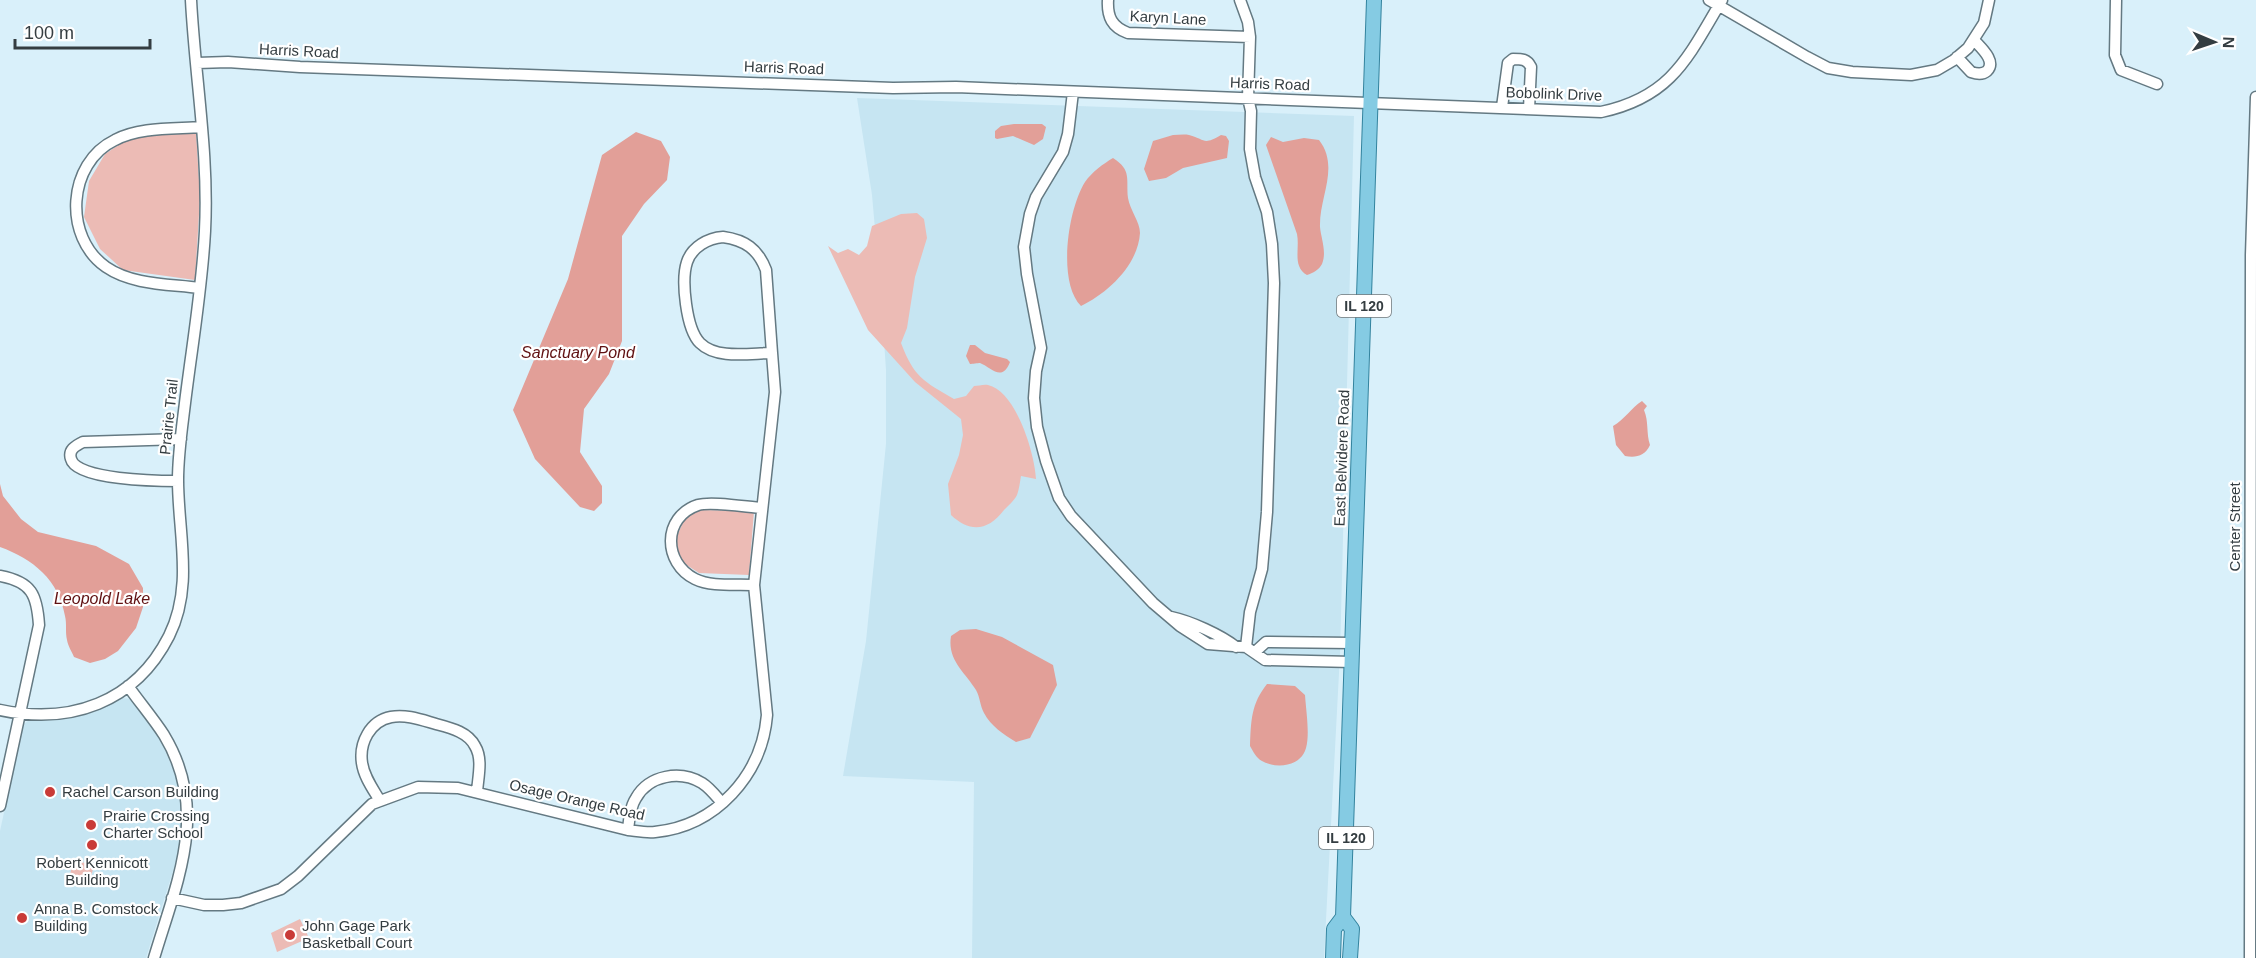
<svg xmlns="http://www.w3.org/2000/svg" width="2256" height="958" font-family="Arial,sans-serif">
<rect width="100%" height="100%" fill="#d9f0fa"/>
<!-- built -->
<path fill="#c6e5f2" d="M857,98L1354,116L1340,654L1324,958H972L974,782L843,776L866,641L886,444V370L881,297L872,195Z
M121,698L134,699L161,741L176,776L180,797L182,818L178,855L146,958H0V831L23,725L29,720L70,717L94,712Z"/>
<!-- green -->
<path fill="#ecbbb5" d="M196,131L200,198L195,280L123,270L100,249L84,217L89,181L105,154L129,138Z
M917,213L924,219L927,238L915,277L907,328L901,343C914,377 923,381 954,399L966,396L974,386C978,386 984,384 988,385C1016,391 1035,454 1036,479L1021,476C1020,482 1019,490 1017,495C1014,501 1008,506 1004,510C988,531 970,533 951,515L948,484L959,455L963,435L961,419L915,382L868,330L828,246L838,253L848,249L859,255L867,246L872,226L901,214Z
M700,510L754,511L749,575L699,573L685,564L676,550L677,536L685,518Z
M73,860L94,865L89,885L69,880Z
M300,919L309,938L277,952L271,933Z"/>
<!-- water -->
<path fill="#e29f98" d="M1014,124H1042L1046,127L1043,139L1034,145L1013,136L997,139L995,138V131L1001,126Z
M636,132L661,141L670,157L667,180L644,204L622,236V341L609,374L584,409L580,452L602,486V503L594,511L580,507L535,459L513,410L568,279L602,155Z
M1173,135C1178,135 1184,134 1189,135C1205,139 1203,146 1221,135L1226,136L1229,141L1227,158L1183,168L1166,178L1149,181L1144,169L1153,141Z
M1271,137L1283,142L1304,138L1319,140C1340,167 1319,197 1320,227C1321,238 1327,252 1322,264C1319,270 1313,273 1307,275C1292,266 1300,249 1297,234L1266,145Z
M1113,158C1132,170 1126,179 1128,198C1130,210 1140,222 1140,233C1138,265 1108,293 1081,306C1057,282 1068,209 1085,182C1092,172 1103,164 1113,158Z
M970,345H975L985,353L1007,359L1010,362C1002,383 991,367 980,363C978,363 972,364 970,364L966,356Z
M1642,401L1647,406L1644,410C1649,422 1646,433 1650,445C1645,456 1636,458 1625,456L1616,445L1613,426C1624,420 1631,408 1642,401Z
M0,484L3,496L21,519L38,532L96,546L129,564L143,588V607L136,628L118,651L105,659L90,663L74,657C72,652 68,646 67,640C65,632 67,624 65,616C59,580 33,559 0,547Z
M976,629L1002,637L1053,665L1057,685L1030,738L1016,742C1003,734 991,726 984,713C980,706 980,697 976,690C965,672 947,660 951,636L960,630Z
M1267,684L1295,686L1305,695C1306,710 1310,734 1306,748C1301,767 1276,769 1262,761C1256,758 1253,751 1250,746C1251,721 1251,704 1267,684Z"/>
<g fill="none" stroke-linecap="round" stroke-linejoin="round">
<defs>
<path id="minor" d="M1108,0C1107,17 1112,27 1128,33L1250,37
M1240,0L1248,22L1250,37L1248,98L1251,111L1250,149L1255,177L1267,212L1272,244L1274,283L1267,512L1262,569L1250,612L1246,647
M1709,0L1807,57L1828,68L1852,72L1911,75L1937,70L1954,60L1968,48L1984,23L1989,0
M2116,0L2115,55L2121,70L2157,84
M1957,57L1971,72C1977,74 1982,75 1987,71C1997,61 1980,47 1974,40
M197,63L228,62L300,67L893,88L956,87L1601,112C1672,97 1688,57 1722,0
M1073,92L1068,134L1063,152L1036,197L1030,214L1024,247L1027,274L1041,348L1036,371L1034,398L1037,427L1046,461L1059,498L1071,516L1153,603L1180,626L1208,644L1246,647L1265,660L1352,662
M1502,107L1508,63L1513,59C1522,59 1527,59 1531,67L1529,109
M723,237C745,240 758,249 766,270L772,353C751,353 717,360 700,343C686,329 681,280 687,262C692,247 708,238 723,237Z
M199,288C169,284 132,285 106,267C63,237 67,163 115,140C139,127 173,129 201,127
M178,481C158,481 76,480 71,459C68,450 75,446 83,442L181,439
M0,576C32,582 37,595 39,625L0,806
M754,585C735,584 711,587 695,579C663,563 662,517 698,505C711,501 747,507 762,508
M1171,617C1190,621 1221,635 1236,647
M1255,652L1266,642L1352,643
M128,686C140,703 153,718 164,735C210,811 177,881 154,958
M0,710C70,725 135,703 169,636C194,586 178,533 178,480C178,454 182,428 185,403C192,346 202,289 205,231C209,154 195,77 191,0
M380,801C373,789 364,777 362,763C359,743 370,721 391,717C406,714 422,720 436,724C451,728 468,732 475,746C483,759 478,777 477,792
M628,830C629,820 630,807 636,798C649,775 680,770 702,783C710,788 716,796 722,803
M172,898L204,905H223L241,903L281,889L298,876L372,804L418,787L458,788L628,830C637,831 646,833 655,832C716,826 762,775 767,715L754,585L775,392L772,353
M2250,958L2251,255L2256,97"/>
<path id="major" d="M1343,917L1352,929L1350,958
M1333,958L1334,929L1343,917L1374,0"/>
</defs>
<!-- minor casing -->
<use href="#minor" stroke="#647982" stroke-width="13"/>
<!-- major casing -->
<use href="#major" stroke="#33839e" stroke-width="16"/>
<!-- minor -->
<use href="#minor" stroke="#fff" stroke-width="10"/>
<!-- major -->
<use href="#major" stroke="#85cbe3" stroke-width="14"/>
</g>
<!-- markers -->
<g fill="#c93b38" stroke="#fff" stroke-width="2">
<circle cx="50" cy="792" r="6"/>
<circle cx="91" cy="825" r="6"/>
<circle cx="92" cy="845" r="6"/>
<circle cx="22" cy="918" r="6"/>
<circle cx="290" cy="935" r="6"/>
</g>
<g text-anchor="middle" stroke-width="4.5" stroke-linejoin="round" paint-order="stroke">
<!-- shield labels -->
<g fill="#fff" stroke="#71777a" stroke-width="1.5">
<rect x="1337" y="295" width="54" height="22" rx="4.5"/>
<rect x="1319" y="827" width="54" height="22" rx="4.5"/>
</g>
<g font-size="14" font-weight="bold" fill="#343d41">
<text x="1364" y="311">IL 120</text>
<text x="1346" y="843">IL 120</text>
</g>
<!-- street labels -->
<g font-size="15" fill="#343d41" stroke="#fff">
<text transform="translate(1168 18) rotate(3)" y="5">Karyn Lane</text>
<text transform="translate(299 51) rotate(3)" y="5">Harris Road</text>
<text transform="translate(784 68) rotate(2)" y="5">Harris Road</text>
<text transform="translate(1270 84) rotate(2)" y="5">Harris Road</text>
<text transform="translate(1554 94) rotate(2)" y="5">Bobolink Drive</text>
<text transform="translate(169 417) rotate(-84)" y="5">Prairie Trail</text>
<text transform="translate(1342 458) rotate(-88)" y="5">East Belvidere Road</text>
<text transform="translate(2235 527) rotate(-90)" y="5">Center Street</text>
<text transform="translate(577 800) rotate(13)" y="5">Osage Orange Road</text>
</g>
<!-- poi labels -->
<g font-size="15" fill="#343d41" stroke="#fff" text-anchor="start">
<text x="62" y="797">Rachel Carson Building</text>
<text x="103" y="821">Prairie Crossing<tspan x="103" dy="17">Charter School</tspan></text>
<text x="92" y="868" text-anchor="middle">Robert Kennicott<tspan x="92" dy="17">Building</tspan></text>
<text x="34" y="914">Anna B. Comstock<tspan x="34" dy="17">Building</tspan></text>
<text x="302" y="931">John Gage Park<tspan x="302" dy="17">Basketball Court</tspan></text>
</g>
<!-- water labels -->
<g font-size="16" font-style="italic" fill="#601112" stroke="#fff">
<text x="578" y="358">Sanctuary Pond</text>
<text x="102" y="604">Leopold Lake</text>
</g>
</g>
<!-- north arrow -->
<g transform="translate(2214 42) rotate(92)" stroke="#ffffff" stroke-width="4.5" paint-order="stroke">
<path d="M0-4.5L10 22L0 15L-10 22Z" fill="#343d41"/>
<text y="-9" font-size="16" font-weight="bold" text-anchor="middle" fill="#343d41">N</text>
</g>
<!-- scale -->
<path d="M15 39v9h135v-9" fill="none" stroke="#343d41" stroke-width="3"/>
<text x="24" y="39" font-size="18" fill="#343d41" stroke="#ffffff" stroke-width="4.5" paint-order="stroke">100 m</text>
</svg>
